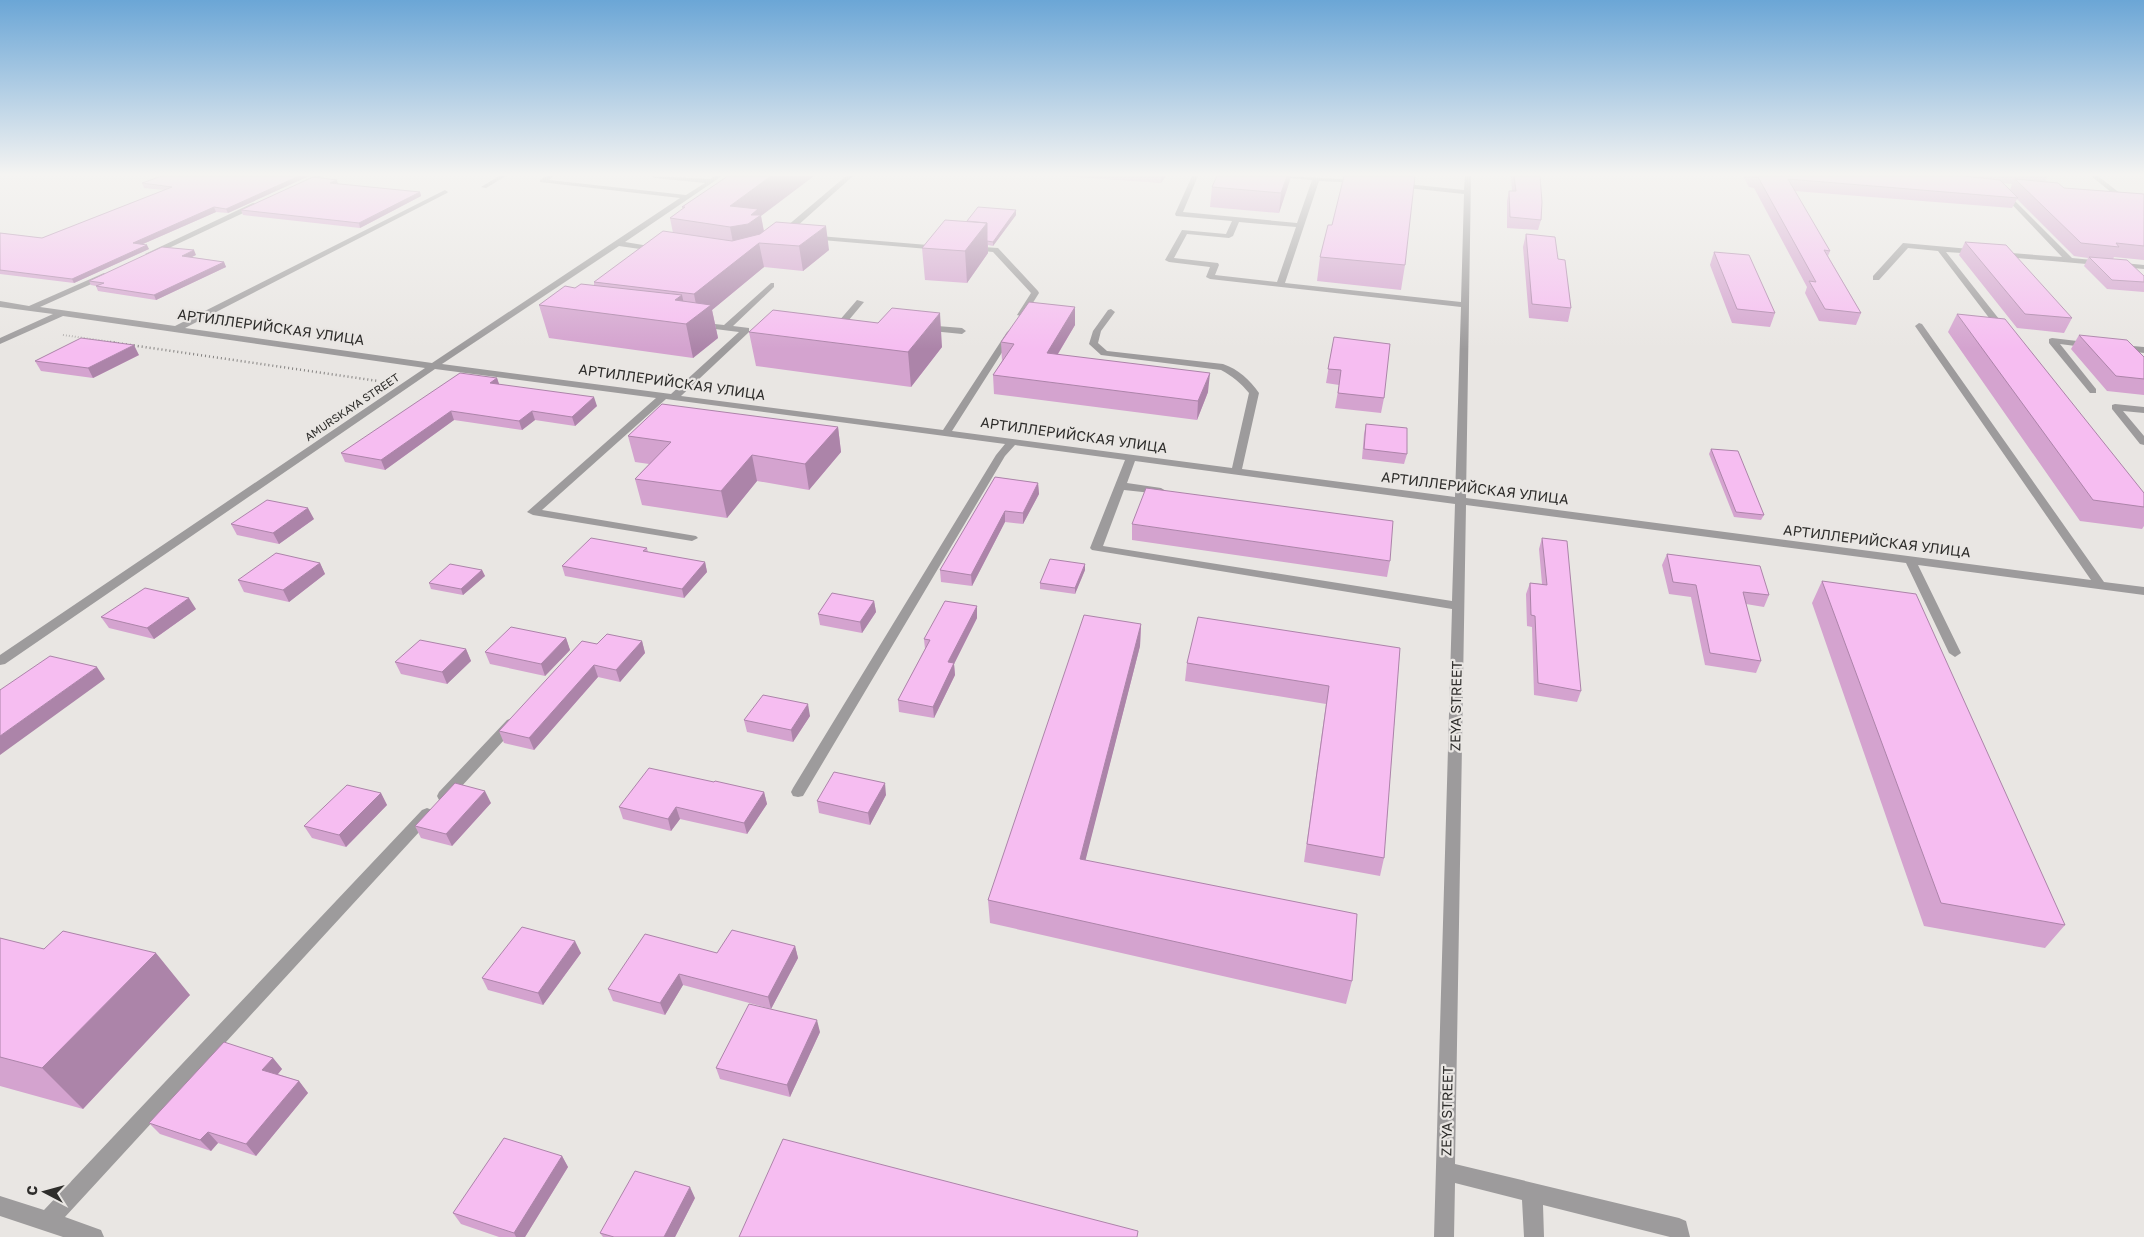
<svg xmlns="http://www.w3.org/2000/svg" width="2144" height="1237" font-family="'Golos Text',sans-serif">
<rect width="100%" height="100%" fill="#e9e6e3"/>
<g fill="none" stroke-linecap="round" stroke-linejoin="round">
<!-- path-far1 -->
<path stroke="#848280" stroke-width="2" stroke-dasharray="0.5 2.5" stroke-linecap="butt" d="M63,335L119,343"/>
<!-- path -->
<path stroke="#848280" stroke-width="2.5" stroke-dasharray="1 3" stroke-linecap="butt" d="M110,342L378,381"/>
<!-- minor -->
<path fill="#9d9b9c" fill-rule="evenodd" d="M313,176H321L301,186L296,185Z
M499,176H506L486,188L481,187Z
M546,176H553L549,180L686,195L705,183L654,178L651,176L710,179L715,176H722L625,242L661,248V252L619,246L442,364L671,394L739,332L699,327L695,324L696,322L724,325L771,283H774V287L733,326L749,328V332L681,396L943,430L1007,332L1011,329L1015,332L952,431L1232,468L1249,393C1241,383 1232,376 1221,370L1101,355L1089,344L1093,331L1108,310L1111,309L1115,312L1101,331L1098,343L1107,351L1223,364C1238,369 1250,380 1259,393L1242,469L1455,497L1461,307L1210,279L1206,277L1210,267L1169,262L1165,260L1182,230L1226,234L1232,221L1176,216L1175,214L1192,176H1198L1183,212L1297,223L1312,180L1289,178L1286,176L1358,180L1361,182L1360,183L1319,181L1285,283L1461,302L1464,194L1398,187L1395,185L1398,183L1464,190L1465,176H1471L1466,498L2091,580L1915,326L1919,323L1922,324L2104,582L2144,587V595L1918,565L1961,653L1955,657L1949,653L1906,563L1466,505L1455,1164L1679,1218L1686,1221L1690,1237H1670L1543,1205L1544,1237H1524L1522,1200L1455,1183L1454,1237H1434L1452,609L1092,550L1090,548L1125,460L1015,445L1005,456L803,796L798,797L793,796L791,792L793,788L996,455L1005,444L666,399L542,510L696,536L698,538L692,541L533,515L527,512L656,398L435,369L5,664L0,665V655L425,368L63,316L0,344V338L53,314L0,307V301L29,306L104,273L108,275L107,277L40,307L175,326L445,190L448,192L447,193L185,328L432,363L680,198L540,182V180ZM1239,222L1296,227L1277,282L1215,275L1219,265L1218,263L1174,258L1187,234L1229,238L1233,236ZM1135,461L1455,504L1452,601L1103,546L1124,490L1161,494L1166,491L1161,488L1127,483Z
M846,176H853L786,236H780V232Z
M2091,176H2098L2121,194L2144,196V200L2117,197Z
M2001,191H2005L2072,258L2144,265V269L1995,256V252H1998L2062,257L2001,193Z
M253,203L260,205L152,256L145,254Z
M807,235L940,246L944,248L940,250L810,239L806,237Z
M1903,243L1981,250L1982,252L1978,254L1946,252L1999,319V323H1993L1938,251L1908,248L1879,280H1873V276Z
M969,246L998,248L1038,291L1039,293L1024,317L1017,315L1031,293L993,252L972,250H969Z
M857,300L864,302L838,333H832V329Z
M925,325L962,328L966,331L962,334L922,330L921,328Z
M2052,338L2094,343L2095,345L2091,348L2060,344L2096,389V393H2090L2049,343V339Z
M2121,345L2144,347V353L2118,350L2117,348Z
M2115,404L2144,407V413L2123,411L2144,436V445L2140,444L2112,409V405Z
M512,718L517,720L519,723L517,726L449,800L444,802L439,800L437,796L439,792L507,720Z
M427,808L432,810L435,814L432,818L65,1217L101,1230L104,1237H63L0,1216V1196L44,1210L422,810Z"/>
</g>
<!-- wall -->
<path fill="#d4a3cf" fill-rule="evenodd" d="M309,176L228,213L216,212L143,244L149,249L74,283L0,274V233L42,238L165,190L144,188L142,183Z
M1061,176H1166L1161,183Z
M1511,176H1540L1541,220L1538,230L1507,228V201L1509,191H1512Z
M1743,176H2048L2045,182L2064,188L2144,194V260L2114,257L2113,259L2144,276V292L2107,289L2084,266L2088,258L2074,256L2017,199L2012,208L1794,191L1830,251L1828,256L1861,313L1856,325L1819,321L1805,293L1807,287L1754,188L1749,187ZM2003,183L2012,184L2010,190Z
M1290,180L1279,213L1210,207L1212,187Z
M420,192L421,196L360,228L243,215L241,210Z
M682,207L761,216L764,231L829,250L803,271L764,267L712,310L718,338L693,358L549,338L539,305L575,288L594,285V282L673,233L670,218L683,209Z
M1016,215L993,246L988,245V253L967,283L925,280L922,248L967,221Z
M1332,225L1405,265L1401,290L1317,281L1320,257Z
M1526,234L1558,259L1571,308L1568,322L1529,318L1523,247Z
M1965,242L2072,318L2064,333L2017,328L1959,255Z
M1714,252L1775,313L1770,327L1732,323L1710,265Z
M196,255L191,257L224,262L226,267L156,300L98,291L96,286L91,285L89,281Z
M1075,307V325L1058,354L1208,392L1197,420L994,394L993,375L1002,361L1001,342Z
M1957,314L2144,493V526L2142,529L2080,521L1948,332Z
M749,332L942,347L911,387L756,366Z
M2079,335L2144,357V395L2107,391L2071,349Z
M1334,337L1384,398L1381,413L1335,408L1339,385L1326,383Z
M139,355L93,378L41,371L35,361Z
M497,378L499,384L597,406L575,426L535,420L522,430L454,420L385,470L345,462L341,453Z
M1366,424L1407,454L1404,464L1362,459L1364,434Z
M838,427L841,452L809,490L757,481L727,518L642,505L635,479L649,464L635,462L628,436Z
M1711,449L1764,515L1761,520L1734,517L1709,454Z
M995,477L1038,483L1039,494L1023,524L1005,522L972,586L941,582L940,570Z
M314,519L279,544L237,535L231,524Z
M1132,524L1390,561L1387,577L1132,540Z
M1542,538L1581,691L1577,702L1534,695L1532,627L1527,626L1526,594L1530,583L1542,584L1539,549Z
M647,548L648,552L705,562L707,572L684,598L565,576L562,566Z
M1667,554L1769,595L1764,607L1746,604L1761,661L1756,673L1705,665L1691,597L1669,594L1662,565Z
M320,563L325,574L289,602L244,592L238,580Z
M1085,564V570L1075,594L1040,589V583Z
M482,570L485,576L463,595L431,589L429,583Z
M1822,581L2065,925L2045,948L1924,926L1812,603Z
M874,601L876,612L862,633L820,625L818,614Z
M977,606V618L954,664L955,675L934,718L899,712L898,700L925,649L924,639Z
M196,609L154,639L109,628L101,617Z
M1141,624L1140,646L1085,860L1352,981L1346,1004L990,923L988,900Z
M566,638L570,650L545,676L490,664L485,652Z
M642,641L645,653L620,682L598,677L534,750L504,743L499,731L597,644Z
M1400,648L1384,858L1380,876L1304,862L1326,704L1185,681L1187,663Z
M466,649L471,661L447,684L401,674L395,662Z
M810,716L793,742L747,732L744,720Z
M714,782L764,792L767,804L747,834L680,819L671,831L623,819L619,807Z
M381,793L387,805L346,847L312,838L304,826Z
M886,795L870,825L819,813L817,801Z
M491,803L452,846L421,838L415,826Z
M0,938L190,995L83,1109L0,1086Z
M795,946L798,958L771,1009L683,985L665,1015L613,1001L608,989L717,953Z
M581,953L543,1005L488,990L482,978Z
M820,1032L790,1097L720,1079L716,1068Z
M273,1058L282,1069L278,1074L299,1081L308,1093L256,1156L218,1143L211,1151L160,1134L149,1123Z
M562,1156L568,1167L525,1237H499L461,1224L453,1213Z
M695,1198L675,1237H603L600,1233Z"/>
<!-- shaded-wall -->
<path fill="#ac84a9" d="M299,176H309L228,213L226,209Z
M771,176H814L761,216L766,243H759L764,267L712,310L718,338L693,358L686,324L675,300L682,295L688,322L698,315L694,294L736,258L730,227V206Z
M1162,176H1166L1161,183Z
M1287,176H1291L1290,180L1279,213L1281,193Z
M337,180L338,184L330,183Z
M420,192L421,196L360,228L359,223Z
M214,207L216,212L136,247L133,243Z
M1016,210V215L993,246V242Z
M987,223L988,253L967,283L965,251Z
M826,226L829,250L803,271L799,246Z
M147,245L149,249L74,283L72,279Z
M194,250L196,255L184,261L182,256Z
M224,262L226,267L156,300L154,295Z
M1075,307V325L1047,372V353Z
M940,313L942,347L911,387L908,352Z
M134,345L139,355L93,378L88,368Z
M1210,373L1208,392L1197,420L1198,401Z
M497,378L500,387L490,383Z
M594,397L597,406L575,426L572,417Z
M451,411L454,420L385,470L381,460Z
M532,411L535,420L522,430L519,421Z
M838,427L841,452L809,490L805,464Z
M752,455L757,481L727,518L721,491Z
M1038,483L1039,494L1023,524V513Z
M308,508L314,519L279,544L273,533Z
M1005,511V522L972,586L971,575Z
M705,562L707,572L684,598L682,589Z
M320,563L325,574L289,602L283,590Z
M1085,564V570L1075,594V588Z
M482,570L485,576L463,595L461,589Z
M189,598L196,609L154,639L147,628Z
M874,601L876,612L862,633L860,622Z
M977,606V618L954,664L955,675L934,718L933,707L948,662Z
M1141,624L1140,646L1080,882V859Z
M566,638L570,650L545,676L541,664Z
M642,641L645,653L620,682L616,670Z
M466,649L471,661L447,684L442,672Z
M594,665L598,677L534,750L529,738Z
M97,667L105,679L0,755V736Z
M808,704L810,716L793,742L791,730Z
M885,783L886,795L870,825L868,813Z
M485,791L491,803L452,846L446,834Z
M764,792L767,804L747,834L744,823Z
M381,793L387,805L346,847L339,835Z
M676,807L680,819L671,831L668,819Z
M575,941L581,953L543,1005L538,993Z
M795,946L798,958L771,1009L768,997Z
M156,953L190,995L83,1109L42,1068Z
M679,974L683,985L665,1015L660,1003Z
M817,1020L820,1032L790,1097L787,1085Z
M273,1058L282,1069L272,1081L262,1070Z
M299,1081L308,1093L256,1156L246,1144Z
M208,1132L218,1143L211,1151L200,1140Z
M562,1156L568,1167L525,1237H516L514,1233Z
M690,1187L695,1198L675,1237H664Z"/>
<!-- building -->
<path fill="#f6bdf1" stroke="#ac84a9" d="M162,176H299L226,209L214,207L133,243L147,245L72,279L0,270V233L42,238L172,187L142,183Z
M728,176H771L730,206L758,209L751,215H761L748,224L730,227L670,218L685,207H682Z
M1217,176H1287L1281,193L1212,187Z
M1344,176H1415L1405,265L1320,257L1328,225H1332Z
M1514,176H1540L1542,202L1541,220L1510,217L1509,191H1516Z
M1752,176H1963L2000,180L2018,198L1788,179L1830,251L1824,250L1861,313L1825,309L1809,281L1816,282L1758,177H1753Z
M313,177L337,180L330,183L420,192L359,223L241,210Z
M2015,179L2058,183L2064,188L2144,194V246L2116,243L2119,247L2081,243Z
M978,207L1016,210L993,242L987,241V223L967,221Z
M945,220L987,223L965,251L922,248Z
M776,222L826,226L799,246L759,243L694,294L594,282L663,231L732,241L760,234Z
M1526,234L1555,237L1558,259L1565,260L1571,308L1532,304Z
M1965,242L2006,245L2072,318L2025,314Z
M162,247L194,250L182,256L224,262L154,295L96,286L104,283L89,281Z
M1714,252L1749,255L1775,313L1737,309Z
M2089,257L2127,260L2144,276V282L2112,280Z
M581,284L682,295L675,300L711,305L686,324L539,305L565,286L575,288Z
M1029,302L1075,307L1047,353L1210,373L1198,401L993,375L1014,344L1001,342Z
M892,308L940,313L908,352L749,332L773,310L878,323Z
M1957,314L2005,319L2144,493V507L2093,500Z
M2079,335L2127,340L2144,357V379L2116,376Z
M1334,337L1390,344L1384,398L1338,393L1341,370L1328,369Z
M81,338L134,345L88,368L35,361Z
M460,373L497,378L490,383L594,397L572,417L532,411L519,421L451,411L381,460L341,453Z
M662,404L838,427L805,464L752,455L721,491L635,479L671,442L628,436Z
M1366,424L1407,428V454L1364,449Z
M1711,449L1738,451L1764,515L1736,512Z
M995,477L1038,483L1023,513L1005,511L971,575L940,570Z
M1146,488L1393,521L1390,561L1132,524Z
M267,500L308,508L273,533L231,524Z
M591,538L647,548L643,551L705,562L682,589L562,566Z
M1542,538L1567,541L1581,691L1538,683L1535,616L1531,615L1530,583L1547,585Z
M276,553L320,563L283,590L238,580Z
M1667,554L1760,566L1769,595L1743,592L1761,661L1710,653L1696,585L1673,582Z
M1050,559L1085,564L1075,588L1040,583Z
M450,564L482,570L461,589L429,583Z
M1822,581L1916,594L2065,925L1941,903Z
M145,588L189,598L147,628L101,617Z
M832,593L874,601L860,622L818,614Z
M945,601L977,606L948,662L954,663L933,707L898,700L930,640L924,639Z
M1084,615L1141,624L1080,859L1357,914L1352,981L988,900Z
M1198,617L1400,648L1384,858L1307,844L1329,686L1187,663Z
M511,627L566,638L541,664L485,652Z
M607,634L642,641L616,670L594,665L529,738L499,731L582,641L597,644Z
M420,640L466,649L442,672L395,662Z
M50,656L97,667L0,736V690Z
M763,695L808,704L791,730L744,720Z
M649,768L714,782L715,781L764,792L744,823L676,807L668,819L619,807Z
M834,772L885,783L868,813L817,801Z
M455,783L485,791L446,834L415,826Z
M347,785L381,793L339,835L304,826Z
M522,927L575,941L538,993L482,978Z
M732,930L795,946L768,997L679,974L660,1003L608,989L645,934L717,953Z
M63,931L156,953L42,1068L0,1057V938L44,949Z
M749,1004L817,1020L787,1085L716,1068Z
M224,1042L273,1058L262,1070L299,1081L246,1144L208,1132L200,1140L149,1123Z
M504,1138L562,1156L514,1233L453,1213Z
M783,1139L1138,1231L1137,1237H739Z
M635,1171L690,1187L664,1237H614L600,1233Z"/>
<!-- sky -->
<linearGradient id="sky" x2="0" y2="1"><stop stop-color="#6ba6d6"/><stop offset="0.5" stop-color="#f5f4f2"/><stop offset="1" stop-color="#f5f4f2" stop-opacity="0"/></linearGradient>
<rect width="2144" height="349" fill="url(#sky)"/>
<g text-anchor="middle" stroke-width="4.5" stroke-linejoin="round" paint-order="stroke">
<!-- far-street labels -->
<g font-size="11" fill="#2e2d2b" stroke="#e9e6e3">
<text transform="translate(352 407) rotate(-34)" y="4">AMURSKAYA STREET</text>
</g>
<!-- street labels -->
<g font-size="14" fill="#2e2d2b" stroke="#e9e6e3">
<text transform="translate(271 327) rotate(8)" y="5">АРТИЛЛЕРИЙСКАЯ УЛИЦА</text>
<text transform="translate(672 382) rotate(8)" y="5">АРТИЛЛЕРИЙСКАЯ УЛИЦА</text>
<text transform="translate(1074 435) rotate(8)" y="5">АРТИЛЛЕРИЙСКАЯ УЛИЦА</text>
<text transform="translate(1475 488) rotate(7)" y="5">АРТИЛЛЕРИЙСКАЯ УЛИЦА</text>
<text transform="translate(1877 541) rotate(7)" y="5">АРТИЛЛЕРИЙСКАЯ УЛИЦА</text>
<text transform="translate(1456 706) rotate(-89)" y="5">ZEYA STREET</text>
<text transform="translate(1447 1111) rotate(-89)" y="5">ZEYA STREET</text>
</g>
</g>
<!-- north arrow -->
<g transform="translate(45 1192) rotate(276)" stroke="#e9e6e3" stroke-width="4" paint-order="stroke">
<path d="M0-4L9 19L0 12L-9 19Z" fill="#2e2d2b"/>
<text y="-8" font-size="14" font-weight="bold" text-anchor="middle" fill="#2e2d2b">С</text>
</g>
</svg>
